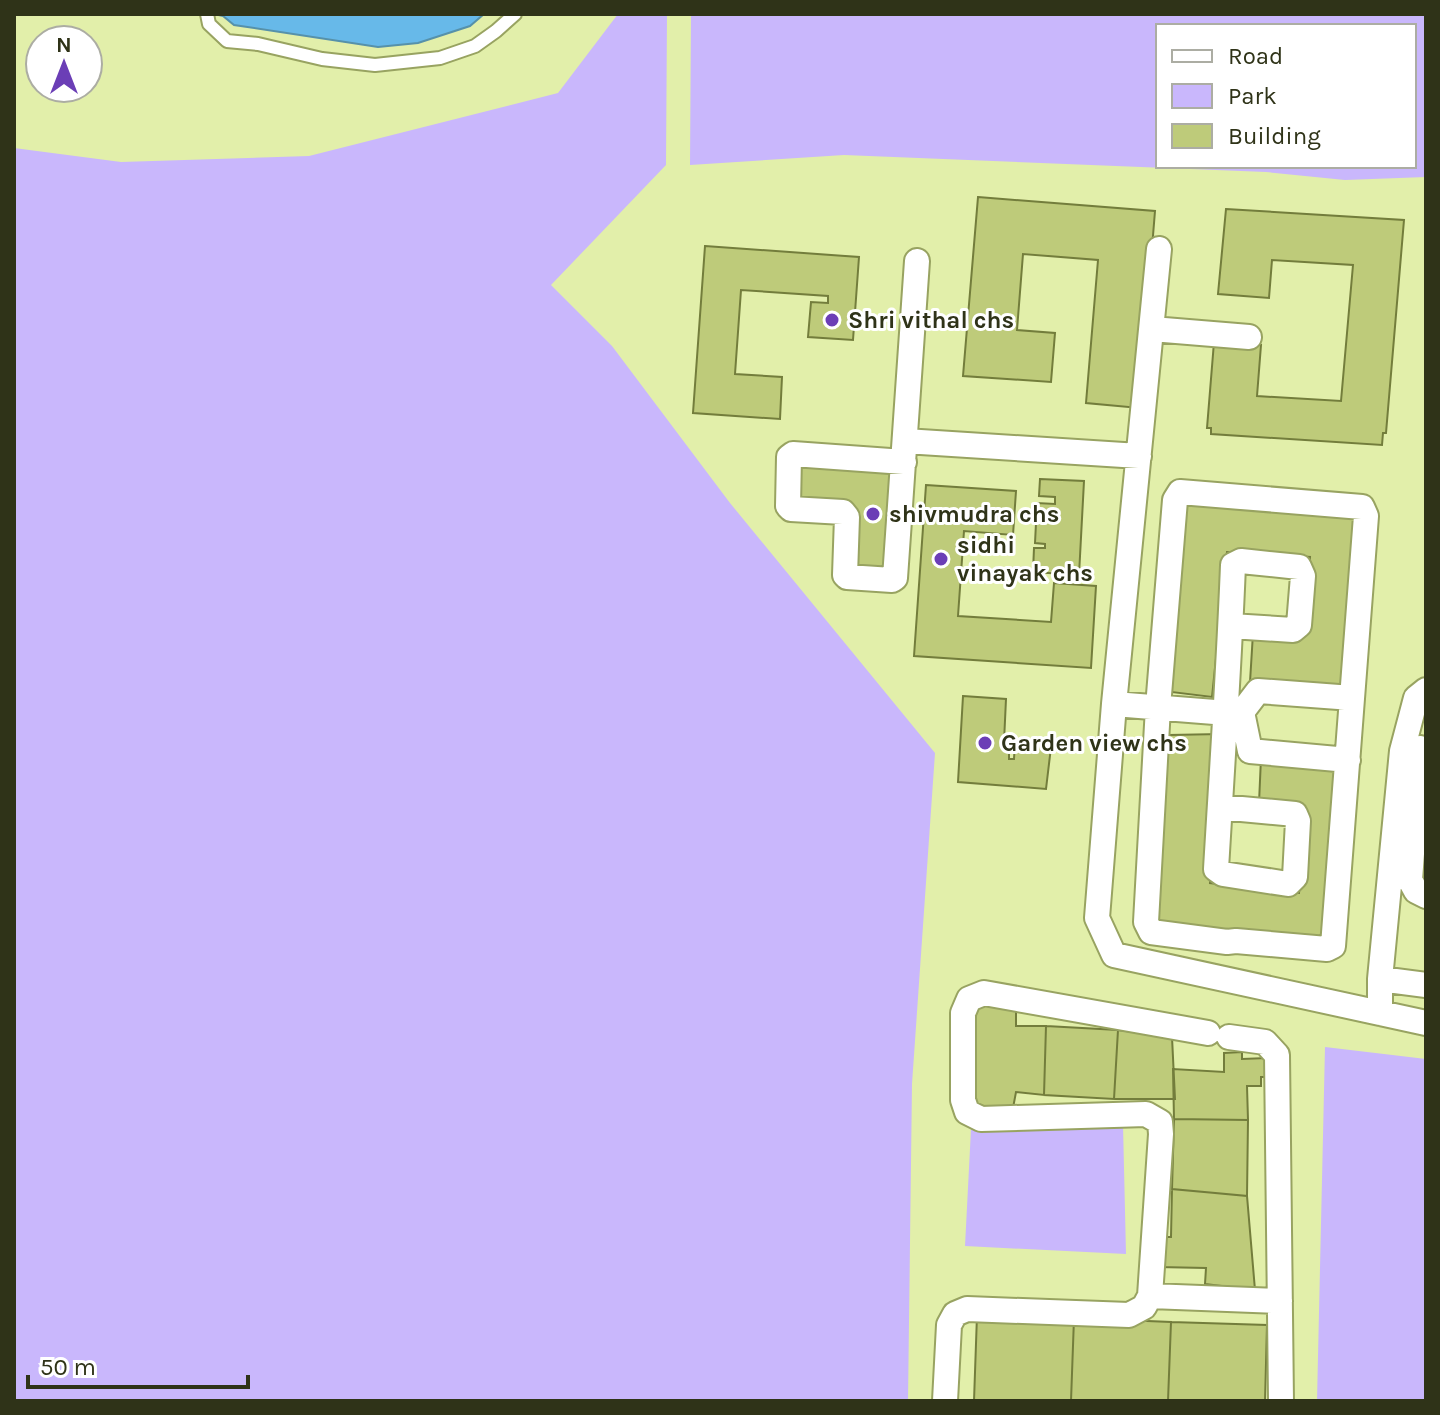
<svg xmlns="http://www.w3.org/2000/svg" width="1440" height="1415" font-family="Karla,sans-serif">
<rect width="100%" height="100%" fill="#e2efaa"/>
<!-- green -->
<path fill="#c9b7fc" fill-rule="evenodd" d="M618,14H667L666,165L551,285L612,346L730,503L935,753L912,1084L908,1401H14V148L121,162L309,156L558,93Z
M691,14H1426V177L1345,180L1266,172L844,155L690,165ZM1158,26H1414V166H1158Z
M1325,1047L1426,1059V1401H1317Z
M1123,1125L1126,1254L965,1246L971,1129Z"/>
<!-- water -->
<path fill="#67b9e9" stroke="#5691aa" stroke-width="2" d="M214,14H484L470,26L418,43L378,47L234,25L223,16Z"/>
<!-- building -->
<path fill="#becb7a" stroke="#737d3c" stroke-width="2" d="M978,197L1155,211L1139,408L1086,403L1098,260L1023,254L1017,330L1055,333L1051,382L963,376Z
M1226,209L1404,220L1386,433H1383L1382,445L1211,434V428H1207L1214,342L1261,345L1257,396L1341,401L1353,265L1272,260L1269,298L1218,294Z
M705,246L859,257L853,340L808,337L811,302L828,303V296L741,290L735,374L782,377L780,419L693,413Z
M793,458L900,467L892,578L847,575L851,507L792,504Z
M1040,479L1084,481L1079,575L1033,572L1034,548H1045V544L1035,543L1037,503L1055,504V497L1039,496Z
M926,485L1016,491L1013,535L964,531L958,616L1051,622L1054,583L1096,586L1091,668L914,656Z
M1180,502L1357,516L1344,686L1250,682L1253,633L1304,636L1310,557L1227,552L1212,697L1163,691Z
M963,696L1006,699L1004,742H1009V759H1014L1015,741L1045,744L1051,747L1046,789L958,782Z
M1221,734L1210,883L1299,893L1305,806L1259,803L1261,758L1342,764L1328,943L1154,924L1169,735Z
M975,1006H1016V1026H1046L1044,1095L1016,1092L1013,1108H970Z
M1046,1026L1118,1030L1114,1099L1044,1095Z
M1118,1030L1172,1037L1175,1099H1114Z
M1242,1052V1059L1267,1058L1268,1077H1261V1086H1247L1248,1120L1174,1119L1173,1069L1224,1072V1053Z
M1174,1119L1248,1120L1247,1196L1172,1189Z
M1172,1189L1247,1196L1255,1290L1205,1284L1206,1268L1158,1267L1160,1237H1171Z
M977,1315L1074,1318L1071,1401H974Z
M1074,1318L1171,1322L1168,1401H1071Z
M1171,1322L1267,1325L1265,1401H1168Z"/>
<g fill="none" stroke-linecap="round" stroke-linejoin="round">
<defs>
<path id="lane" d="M207,14L209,24L227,41L258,44L322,59L375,65L440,58L475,46L496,31L515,14"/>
<path id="street" d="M1159,249L1114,704L1097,918L1114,955L1426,1023
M1152,329L1249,337
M905,441L1139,456
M904,462L793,454L789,457L788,506L791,509L843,512L847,517L845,575L847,577L892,580L895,578L917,261
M1180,492L1362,507L1366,516L1333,946L1327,949L1236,941L1227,942L1151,932L1146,922L1158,707L1175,500Z
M1114,704L1227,713L1242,712L1258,691L1352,698
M1242,712L1250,751L1348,760
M1420,748L1410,880L1416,891L1426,896
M1220,807L1295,814L1298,821L1295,877L1288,884L1223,874L1216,869C1222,768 1229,667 1233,565L1241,561L1299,567L1303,576L1299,625L1293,630L1231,626
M1380,979L1426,985
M1380,1013V979L1402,751L1416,698L1426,690
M1229,1037L1265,1042L1277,1055L1281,1401
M1150,1296L1280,1301
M945,1401L949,1325L955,1314L967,1309L1129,1315L1144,1307L1150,1296L1161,1134L1160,1122L1146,1114L981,1119L967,1112L963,1100V1013L969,999L984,993L1208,1033"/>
</defs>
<!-- lane casing -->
<use href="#lane" stroke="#98a361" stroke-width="16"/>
<!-- street casing -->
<use href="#street" stroke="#98a361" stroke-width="28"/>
<!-- lane -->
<use href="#lane" stroke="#fff" stroke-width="12"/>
<!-- street -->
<use href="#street" stroke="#fff" stroke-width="24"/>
</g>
<!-- markers -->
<g fill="#6b3eb6" stroke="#fff" stroke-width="3">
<circle cx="832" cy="320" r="8"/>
<circle cx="873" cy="514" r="8"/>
<circle cx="941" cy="559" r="8"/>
<circle cx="985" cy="743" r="8"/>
</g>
<g text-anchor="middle" stroke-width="6" stroke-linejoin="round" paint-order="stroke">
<!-- poi labels -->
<g font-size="24" font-weight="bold" fill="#2f3318" stroke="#fff" text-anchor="start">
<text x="848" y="328">Shri vithal chs</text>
<text x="889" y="522">shivmudra chs</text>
<text x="957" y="553">sidhi<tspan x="957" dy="28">vinayak chs</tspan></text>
<text x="1001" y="751">Garden view chs</text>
</g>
</g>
<!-- border -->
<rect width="1440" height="1415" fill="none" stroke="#2f3318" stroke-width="32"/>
<!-- legend -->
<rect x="1156" y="24" width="260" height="144" fill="#ffffff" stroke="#acada3" stroke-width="2"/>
<rect x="1172" y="50" width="40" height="12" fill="#ffffff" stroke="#acada3" stroke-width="2"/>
<text x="1228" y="64" font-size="24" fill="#2f3318">Road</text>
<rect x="1172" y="84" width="40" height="24" fill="#c9b7fc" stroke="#acada3" stroke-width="2"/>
<text x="1228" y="104" font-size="24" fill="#2f3318">Park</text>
<rect x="1172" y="124" width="40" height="24" fill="#becb7a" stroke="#acada3" stroke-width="2"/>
<text x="1228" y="144" font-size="24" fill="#2f3318">Building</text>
<!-- north arrow -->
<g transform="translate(64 64)"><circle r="38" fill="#ffffff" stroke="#acada3" stroke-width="2"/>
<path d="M0-6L14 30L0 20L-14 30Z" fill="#6b3eb6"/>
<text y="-12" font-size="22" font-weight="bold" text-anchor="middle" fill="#2f3318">N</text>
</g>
<!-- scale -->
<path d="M28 1375v12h220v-12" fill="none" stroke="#2f3318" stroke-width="4"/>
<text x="40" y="1375" font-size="24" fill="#2f3318" stroke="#ffffff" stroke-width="6" paint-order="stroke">50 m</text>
</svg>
